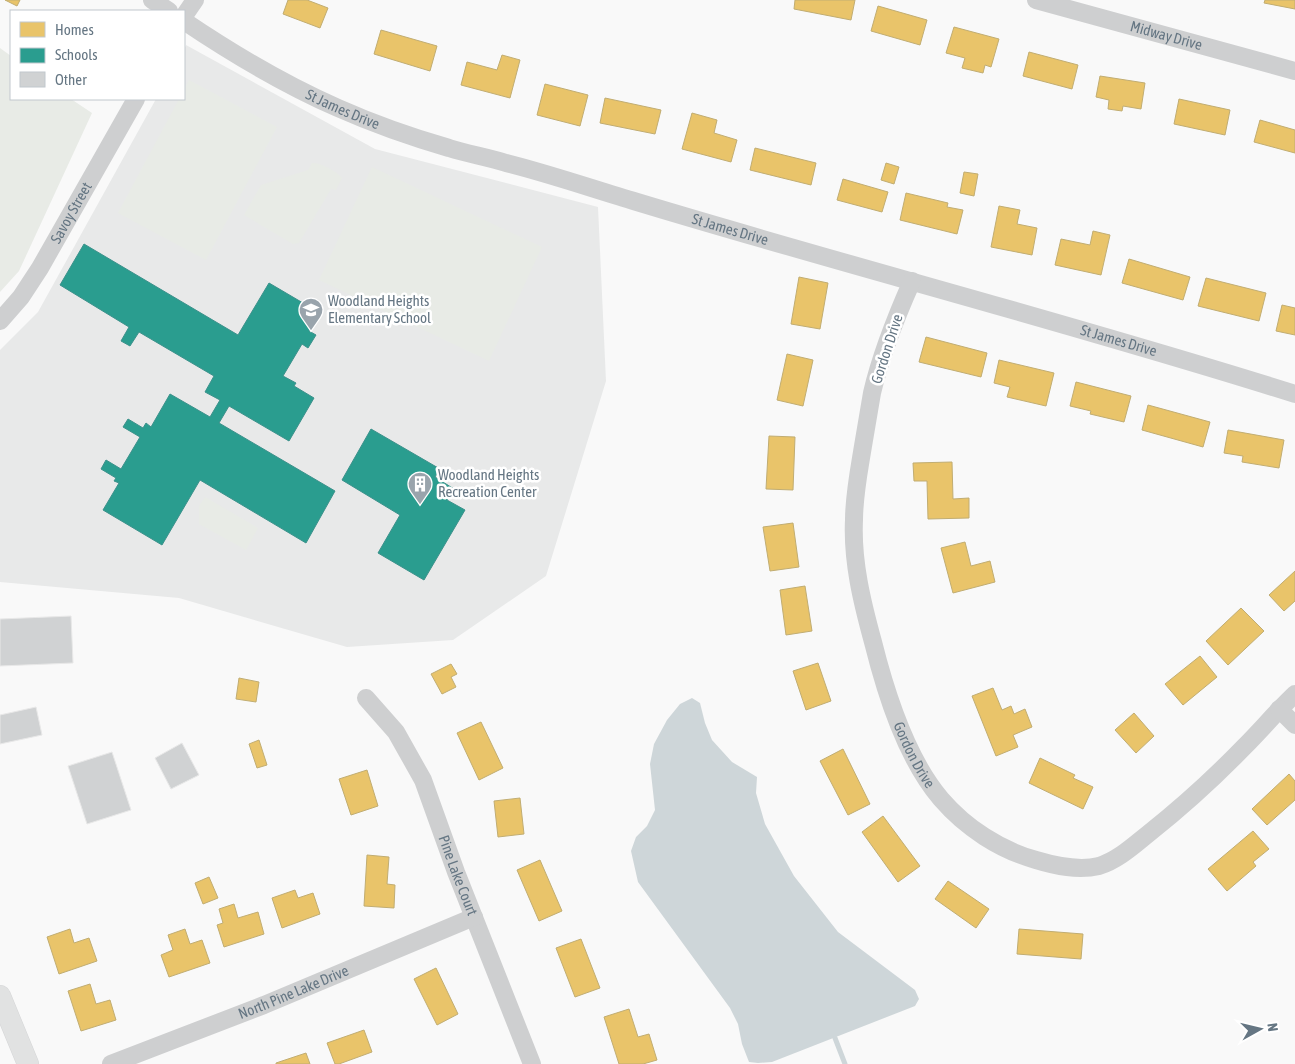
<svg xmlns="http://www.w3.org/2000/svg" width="1295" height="1064" font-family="'Asap Condensed',sans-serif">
<rect width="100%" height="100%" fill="#f9f9f9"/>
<!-- built -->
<path fill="#e8e9e9" d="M186,45L375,149L598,207L606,381L546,576L453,640L347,647L179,598L0,582V350L38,312L156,99H184V50Z"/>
<!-- green -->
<path fill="#e8ebe6" d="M0,48L11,56V99H71L92,113L19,271L0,292Z
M189,80L277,127L206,260L118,213L179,99H184V89Z
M312,163C322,163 336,171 342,178L336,190L331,189L299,243L293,244L244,215L261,185L308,170Z
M372,167L542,247L489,361L319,280Z
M205,497L258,528L246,550L199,524V506Z"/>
<!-- water -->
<path fill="#ced6d9" d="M692,698L700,703L705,723L712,740L732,762L757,777L756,793L765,824L794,876L838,932L915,990L919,999L915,1006L772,1062L758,1063L749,1062L742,1044L738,1024L730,1008L638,882L631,851L636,837L647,826L655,810L650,764L654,744L667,720L680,704Z"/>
<!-- homes -->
<path fill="#e9c46a" stroke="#c1ad72" d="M5,0H20L17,6Z
M288,0H307L328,8L320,28L283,14Z
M795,0H855L851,20L794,9Z
M1265,0H1295V9L1264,3Z
M878,6L927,20L920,45L871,31Z
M954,27L999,39L991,67L985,65L983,73L962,68L965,58L946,53Z
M381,30L437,46L430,71L374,54Z
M1029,52L1078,65L1072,89L1023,76Z
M502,55L520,60L510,98L461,85L467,62L497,70Z
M1100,76L1145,83L1141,109L1123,106L1122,111L1108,109L1109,100L1096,97Z
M545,84L588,95L580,126L537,115Z
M605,98L661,110L655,134L600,123Z
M1179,99L1230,110L1225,135L1174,124Z
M692,113L717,120L714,133L737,140L731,162L682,149Z
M1260,120L1295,130V153L1254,142Z
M755,148L816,163L811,185L750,170Z
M886,163L899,167L894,184L881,180Z
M964,172L978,174L974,196L960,193Z
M843,179L888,192L882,212L837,200Z
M906,193L948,203L947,207L963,210L957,234L900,220Z
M999,206L1020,210L1017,224L1037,228L1032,255L991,247Z
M1093,231L1110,235L1101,275L1055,265L1061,239L1090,245Z
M1129,259L1190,277L1183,300L1122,283Z
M799,277L828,283L820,329L791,324Z
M1206,278L1266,293L1259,321L1198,306Z
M1282,305L1295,308V335L1276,331Z
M926,337L987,353L981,377L919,362Z
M787,354L813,360L803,406L777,400Z
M999,360L1054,373L1046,406L1007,397L1010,387L994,383Z
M1076,382L1131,396L1124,422L1090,414L1091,411L1070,406Z
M1148,405L1210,422L1203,447L1142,430Z
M1228,430L1284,440L1279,468L1242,462L1243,456L1224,453Z
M769,436L795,437L793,490L766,489Z
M952,462L953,499L969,498V518L928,519L927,481H914L913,463Z
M793,523L799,567L770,571L763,527Z
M965,542L971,566L990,561L995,582L953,593L941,548Z
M1295,571V601L1284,611L1269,595Z
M805,586L812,631L786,635L780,590Z
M1241,608L1264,631L1228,665L1206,641Z
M1200,656L1217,677L1183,705L1165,684Z
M818,663L831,701L806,710L793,671Z
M451,664L457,674L451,677L456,687L442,694L431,674Z
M239,678L259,682L256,702L236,699Z
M993,688L1002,710L1011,706L1014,714L1025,709L1032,727L1013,735L1018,747L996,756L972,696Z
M1134,713L1154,736L1136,753L1115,730Z
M481,722L503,768L479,780L457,733Z
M259,740L267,765L257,768L249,744Z
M843,749L870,804L848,815L820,761Z
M1040,758L1075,775L1073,778L1093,787L1083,809L1029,783Z
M367,770L378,806L351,815L339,779Z
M1289,774L1295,781V800L1267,825L1252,809Z
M520,798L524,834L498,837L494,801Z
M883,816L920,866L898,882L862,832Z
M1253,831L1269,849L1253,862L1256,866L1227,891L1208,869Z
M367,855L389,857L387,884L395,885L394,908L364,906Z
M540,860L562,911L539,921L517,870Z
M209,877L218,898L203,904L195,883Z
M948,881L989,909L976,928L935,899Z
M295,890L298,898L313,893L320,914L282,928L272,898Z
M234,904L238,918L258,912L264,934L224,947L217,925L223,923L219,909Z
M70,929L74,943L89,938L97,961L59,974L47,937Z
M185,929L190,944L202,940L210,963L169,977L161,955L173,950L168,935Z
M1019,929L1083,934L1081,959L1017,954Z
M581,939L600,988L575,997L556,948Z
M436,968L458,1014L437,1025L414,979Z
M90,984L96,1004L110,1000L116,1020L81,1031L68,991Z
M629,1009L638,1037L649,1034L657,1060L643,1064H619L604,1017Z
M364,1030L372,1052L339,1064H335L327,1043Z
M306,1053L310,1064H276V1063Z"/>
<!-- schools -->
<path fill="#2a9d8f" stroke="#3c918b" d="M84,244L238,335L269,283L320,313L309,331L316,335L308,348L302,344L283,376L296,383L294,386L314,398L289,441L229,406L219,423L335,491L306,543L200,480L162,545L103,510L119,483L114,481L116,478L101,469L106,460L121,469L140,437L123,427L128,419L143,428L146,423L151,427L170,394L210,417L220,400L205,392L214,376L139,332L130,346L121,341L129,327L60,285Z
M371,429L440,469L435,477L454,489L447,500L465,510L424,580L378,553L400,515L342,480Z"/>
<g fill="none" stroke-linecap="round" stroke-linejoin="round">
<!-- stream -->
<path stroke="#ced6d9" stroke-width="5" d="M835,1038L845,1064"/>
</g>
<!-- building -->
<path fill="#d0d2d3" stroke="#e8e8e8" d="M71,616L73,663L0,666V619Z
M36,707L42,735L0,744V715Z
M182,743L199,775L171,789L155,758Z
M112,752L131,810L87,824L68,766Z"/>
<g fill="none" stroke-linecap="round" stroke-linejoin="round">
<defs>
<path id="major" d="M0,996L28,1064"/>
</defs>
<!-- major casing -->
<use href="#major" stroke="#d5d6d7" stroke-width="22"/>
<!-- minor -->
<g stroke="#cecfd0" stroke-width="18">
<path d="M152,0L169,11"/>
<path id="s1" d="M1036,0L1295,71"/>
<path d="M184,16L195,0"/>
<path id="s2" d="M184,21C233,54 283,84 338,108C374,124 411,137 449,148C468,154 487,157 506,163C550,174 593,189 637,202C855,268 1077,325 1295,394"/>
<path id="s3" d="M912,281C896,317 881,354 872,393C869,410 866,428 863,446C859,471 854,495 854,520C852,561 862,602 873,642C886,694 906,758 941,799C966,828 1000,850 1036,860C1056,866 1078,871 1099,866C1118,860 1133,846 1148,834C1182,807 1214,778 1244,747C1261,730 1277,711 1295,694"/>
<path id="s4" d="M0,321L21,297L40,268L136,99"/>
<path id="s5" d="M366,698L396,732L423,780L456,872L509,1006L532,1064"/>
<path d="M1279,709L1295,725"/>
<path id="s6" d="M111,1064L264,1005L474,917"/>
</g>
<!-- major -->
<use href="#major" stroke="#e1e2e2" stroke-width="21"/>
</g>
<!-- icons -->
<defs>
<symbol id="school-pin" viewBox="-11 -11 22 30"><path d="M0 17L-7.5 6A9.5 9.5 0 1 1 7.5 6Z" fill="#99a4ac" stroke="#fff"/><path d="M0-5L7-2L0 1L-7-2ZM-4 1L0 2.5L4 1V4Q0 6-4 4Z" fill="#fff"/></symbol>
<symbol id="building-pin" viewBox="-11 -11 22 30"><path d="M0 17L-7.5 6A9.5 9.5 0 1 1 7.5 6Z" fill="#99a4ac" stroke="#fff"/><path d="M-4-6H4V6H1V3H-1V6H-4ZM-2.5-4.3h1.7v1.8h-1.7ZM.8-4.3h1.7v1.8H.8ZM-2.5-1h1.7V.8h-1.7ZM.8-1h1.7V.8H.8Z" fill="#fff"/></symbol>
</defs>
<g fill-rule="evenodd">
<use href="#school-pin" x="297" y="296" width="28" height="38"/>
<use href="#building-pin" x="406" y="470" width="28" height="38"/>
</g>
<g text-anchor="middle" stroke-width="5" stroke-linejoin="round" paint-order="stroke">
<!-- street labels -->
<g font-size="15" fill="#657683" stroke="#fff">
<text dy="5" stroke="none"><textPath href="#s1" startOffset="135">Midway Drive</textPath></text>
<text dy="5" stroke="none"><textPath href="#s2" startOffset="182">St James Drive</textPath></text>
<text dy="5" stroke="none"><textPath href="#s4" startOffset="130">Savoy Street</textPath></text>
<text dy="5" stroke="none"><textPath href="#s2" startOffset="588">St James Drive</textPath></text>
<text dy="5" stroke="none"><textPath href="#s2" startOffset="992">St James Drive</textPath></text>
<text transform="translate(887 349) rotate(-72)" y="5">Gordon Drive</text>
<text dy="5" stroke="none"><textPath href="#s3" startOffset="492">Gordon Drive</textPath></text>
<text dy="5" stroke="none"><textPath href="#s5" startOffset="202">Pine Lake Court</textPath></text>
<text dy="5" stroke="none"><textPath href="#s6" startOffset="196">North Pine Lake Drive</textPath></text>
</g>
<!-- poi labels -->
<g font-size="15" fill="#657683" stroke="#fff" text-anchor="start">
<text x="328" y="306">Woodland Heights<tspan x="328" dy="17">Elementary School</tspan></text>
<text x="438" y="480">Woodland Heights<tspan x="438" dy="17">Recreation Center</tspan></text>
</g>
</g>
<!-- legend -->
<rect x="10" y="10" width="175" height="90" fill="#ffffff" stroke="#c1c8cd"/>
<rect x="20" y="22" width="25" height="15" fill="#e9c46a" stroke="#c1c8cd"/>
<text x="55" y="35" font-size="15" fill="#657683">Homes</text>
<rect x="20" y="48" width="25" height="15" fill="#2a9d8f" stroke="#c1c8cd"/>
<text x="55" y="60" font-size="15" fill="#657683">Schools</text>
<rect x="20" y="72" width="25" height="15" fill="#d0d2d3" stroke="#c1c8cd"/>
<text x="55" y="85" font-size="15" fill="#657683">Other</text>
<!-- north arrow -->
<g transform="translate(1260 1029) rotate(82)" stroke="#ffffff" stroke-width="4" paint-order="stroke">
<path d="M0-4L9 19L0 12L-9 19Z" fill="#657683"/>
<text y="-8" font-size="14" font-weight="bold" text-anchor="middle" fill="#657683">N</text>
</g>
</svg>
